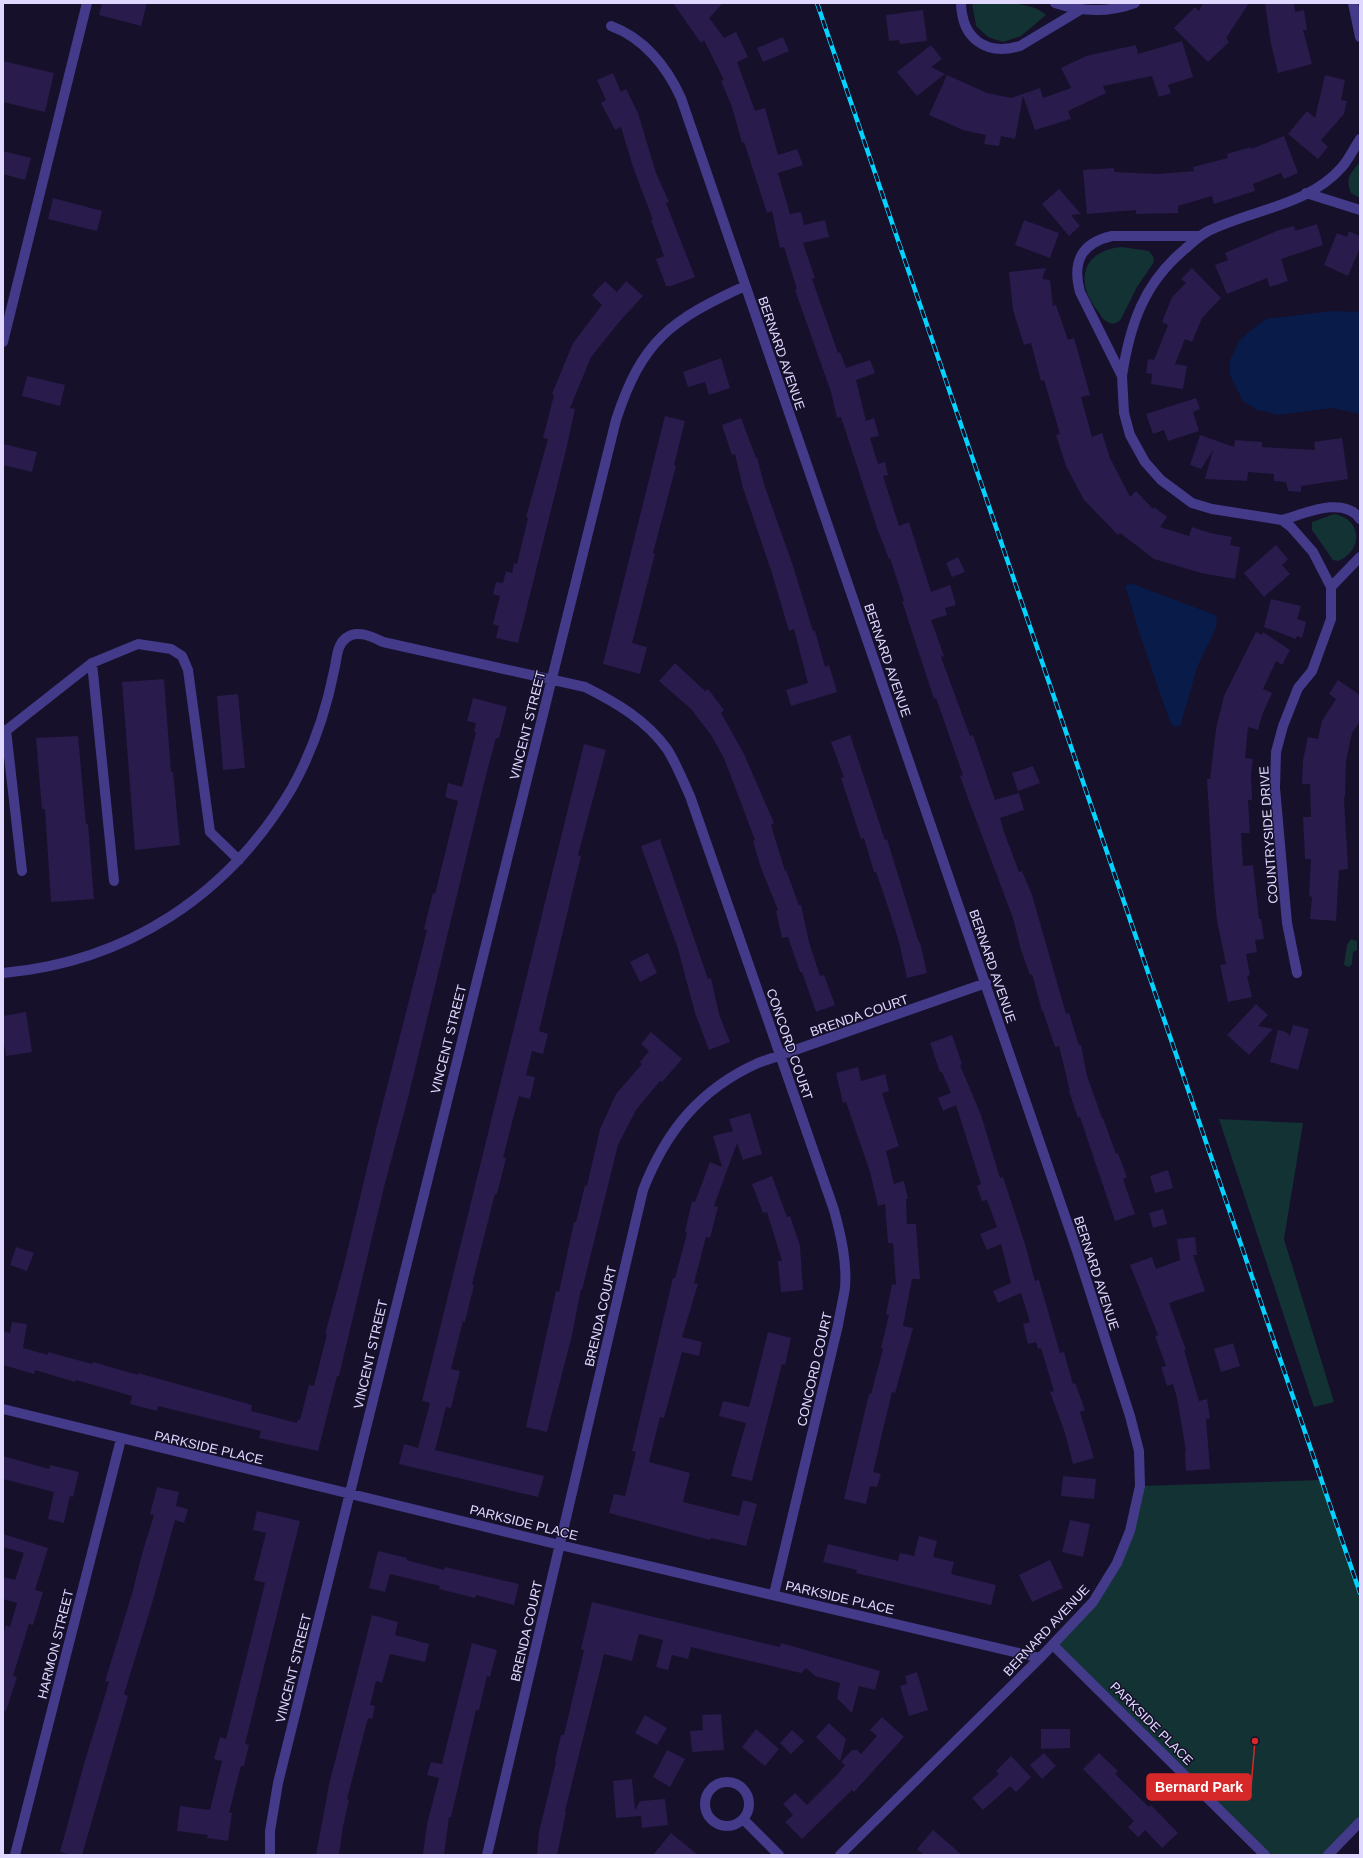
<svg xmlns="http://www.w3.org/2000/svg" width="1363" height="1858" font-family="Arial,sans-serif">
<rect width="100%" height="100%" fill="#16102a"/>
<!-- green -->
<path fill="#123234" d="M972,3C996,3 1029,0 1046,15L1021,36L1003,42L988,37L976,26Z
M1360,162V198L1351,193C1345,178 1350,174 1360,162Z
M1122,247L1149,251L1153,256L1154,262L1137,287L1121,319C1118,322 1114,325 1110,323C1104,322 1100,314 1097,310C1074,281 1083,250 1122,247Z
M1334,514C1363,519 1363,551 1338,561L1333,560L1312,530V522Z
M1351,939L1357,941V950L1353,952L1352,964L1349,967L1344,965L1347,945Z
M1219,1119L1303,1123L1284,1239L1334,1402L1314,1407Z
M1322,1480L1360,1593V1822L1328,1855H1264L1053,1645L1093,1602L1117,1563L1140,1486Z"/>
<!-- water -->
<path fill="#091b49" d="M1333,311L1360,312V414L1332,408L1278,415L1257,410L1243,401L1230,375V360L1239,341L1252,329L1266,319Z
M1133,584L1215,615L1217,619L1216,627L1197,668L1180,726L1175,727L1170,722L1138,629L1125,585Z"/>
<!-- building -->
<path fill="#291b4b" d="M102,3H147L141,26L99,15Z
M673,3H723L709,18L724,38L736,32L748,57L737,62L755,111L765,108L778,155L797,149L803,165L778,173L790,214L801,212L804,225L825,220L829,237L803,243L815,278L812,279L838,353L840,352L846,368L870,360L875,373L856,380L866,421L874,418L879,436L870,438L878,464L885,462L888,475L883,476L899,526L909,522L931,592L950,585L956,605L945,608L947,615L931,620L944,656L941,657L970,736L973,735L995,800L1019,793L1024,810L1000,818L1004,832L1019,872L1022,871L1032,895L1066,1014L1069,1013L1079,1045H1081L1087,1076L1102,1118H1103L1116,1154L1118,1153L1127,1177L1123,1179L1135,1214L1115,1221L1080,1117L1078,1118L1069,1091H1070L1059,1046L1055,1047L1043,1011H1042L1032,974L1030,975L1021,950L1013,918L969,801L960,776L963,775L936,698L934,699L902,601H904L890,558L889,559L877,528L841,417L837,418L831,392L795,290L797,289L784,247L780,248L772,211L767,213L744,142L742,143L732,107L721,81L724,80L704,40L701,43Z
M1203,3H1249L1226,38L1229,42L1208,62L1174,28L1195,7L1199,11Z
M1265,3H1294L1295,12L1304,10L1307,30H1303L1312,64L1278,73L1271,44Z
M923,10L927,41L900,44L899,40L889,41L886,15Z
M783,37L789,51L763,62L757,48Z
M1182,41L1193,77L1168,85L1171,93L1159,97L1152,76L1103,86L1106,93L1068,111L1071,119L1035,130L1023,96L1015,139L1001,136L999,146L984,144L986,135L963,130L929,115L947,75L987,93L1011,98L1040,88L1043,98L1071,88L1061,68L1086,56L1136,45L1138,54Z
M931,45L942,59L931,67L945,74L917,96L897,72Z
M3,61L54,73L45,112L3,102Z
M613,73L621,92L626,89L638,113L656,173L669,202L666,203L695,277L671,286H666L656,259L664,256L651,220H653L633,167L621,127L615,130L601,103L606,100L597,80Z
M1325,75L1345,80L1341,100L1347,101L1344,114L1321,140L1328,147L1318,159L1288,134L1307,111L1315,118Z
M1284,136L1298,173L1284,179L1281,173L1253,184L1255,191L1214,204L1212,196L1178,206V213L1136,214V210L1087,214L1083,170L1114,168V172L1158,174L1194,171L1193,167L1228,158L1227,154L1251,147V149Z
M3,151L31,158L25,180L3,174Z
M1059,189L1081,214L1071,215L1080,226L1069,236L1042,204Z
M53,198L102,211L97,231L48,219Z
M1024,220L1059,233L1050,258L1015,245Z
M1317,224L1323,245L1281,259L1288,281L1270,287L1267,278L1227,294L1215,265L1228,260L1225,253L1279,230L1294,226L1295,231Z
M1349,231L1360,236V248L1348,276L1324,265L1337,233L1347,237Z
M1046,268L1042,279L1050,280L1053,306L1056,305L1068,340L1074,338L1090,395L1081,397L1092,437L1102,433L1110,458L1130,497L1136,491L1153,509L1154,507L1167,517L1160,527L1189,536L1192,527L1210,533L1232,537L1230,545L1240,547L1235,579L1201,573L1154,559L1120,533L1118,535L1084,500L1066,466L1056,435L1060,434L1044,380L1041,381L1031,343L1024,345L1013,310L1009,272Z
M1192,268L1221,298L1202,318L1192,342L1185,339L1175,364L1187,366L1183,389L1151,384L1152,374L1146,373L1148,359L1154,360L1168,325L1162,322L1172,297L1186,283L1181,279Z
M605,281L617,292L626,281L643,296L620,321L591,357L570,408L575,409L566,450L518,643L496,638L499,626L493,624L500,596L493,594L496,582L503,583L506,571L512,573L514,563L517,564L528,518L526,517L548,439L543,438L554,395L552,394L573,343L602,305L592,295Z
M721,358L730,388L709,395L705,382L688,387L683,372Z
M27,376L65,385L60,406L22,396Z
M1196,398L1200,409L1193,412L1199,431L1168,441L1164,430L1153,434L1146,414Z
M665,416L685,421L674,465L676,466L653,553L655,554L632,643L647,647L640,674L603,664Z
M741,418L756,458L757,457L764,484L792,563L813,631H815L825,667L829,665L837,692L791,706L786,690L808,683L794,629L789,631L771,570L743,488L735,454L732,455L722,425Z
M1200,435L1234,447L1235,440L1262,442V447L1315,450L1314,442L1342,438L1348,479L1301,486V492L1288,491L1286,482L1274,481V474L1248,472L1247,481L1205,479L1213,450L1201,469L1190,465Z
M3,444L37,452L32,472L3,465Z
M1276,545L1288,559L1282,565L1290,574L1264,597L1244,573Z
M958,557L965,572L952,577L946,563Z
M1271,599L1301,606L1297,619L1306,622L1302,638L1297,636L1296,639L1264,627Z
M1256,632L1262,635L1263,632L1290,650L1282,665L1276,661L1263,689L1272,693L1262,715L1258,730L1248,727L1245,758L1253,759L1251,774L1252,800H1248L1250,833H1241L1243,866L1253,865L1259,919H1261L1264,939L1255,940L1257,952L1246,954L1250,975L1247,976L1252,997L1228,1002L1220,965L1226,964L1217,921L1213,879L1207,779H1210L1216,729L1224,696Z
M675,663L705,691L708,689L724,710L721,713L744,754L774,823L771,825L785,871L786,870L799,905H801L809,942L820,976L824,975L835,1005L816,1012L802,972H800L788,937L782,938L776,911L778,910L761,868L753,841L755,840L724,758L711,735L691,709L659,681Z
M164,679L171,772H173L180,845L135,850L122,682Z
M1338,680L1360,695V721L1352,733L1346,761L1345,797H1344L1348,869L1339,870L1336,921L1310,919L1312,897L1309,896L1311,859H1305L1303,817H1311L1310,784H1302L1303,760L1308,737L1318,739L1322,721L1336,699L1329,694Z
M238,694L245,768L223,770L217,696Z
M473,698L507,707L499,738H496L487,771L408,1098L385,1183L339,1376H337L318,1451L259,1438L261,1431L158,1406L157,1411L130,1404L132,1396L76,1380L75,1382L35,1370L34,1374L3,1365V1331L10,1333L12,1322L27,1324L23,1348L48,1355V1352L92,1364L93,1362L138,1375V1373L252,1405L251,1411L297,1423L298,1419L300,1420L309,1385L314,1386L327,1334H325L344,1265L377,1126L427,930L424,929L433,893L435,894L458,801L445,797L448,783L462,787L476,732H474L476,723L467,721Z
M850,735L885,840L887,839L919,943L920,942L927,973L907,978L899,942L888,907L876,872H874L864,838L861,839L841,778L844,777L831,742Z
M78,736L86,824H88L94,899L51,902L45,809H42L36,738Z
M584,744L606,750L578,855L581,856L539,1031L548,1034L543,1054L532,1051L526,1075L535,1077L530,1099L519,1096L516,1107L503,1158H506L497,1194H495L472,1284L474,1285L465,1322L463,1321L451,1369L460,1371L451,1408L446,1407L435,1450L544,1476L538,1497L399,1464L404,1444L418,1448L430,1403L422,1401Z
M1033,766L1040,783L1018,791L1012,773Z
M660,839L708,979L711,978L719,1014L730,1042L709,1050L695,1013L678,949L641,846Z
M648,953L657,973L640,982L630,962Z
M1256,1004L1268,1015L1258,1026L1273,1029L1249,1055L1227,1035Z
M26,1012L32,1052L6,1056L3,1037V1016Z
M1293,1025L1309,1029L1298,1070L1270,1062L1278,1030L1286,1032L1290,1036Z
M651,1032L682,1059L662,1082L660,1081L636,1110L618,1145L582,1290L581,1289L572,1335L547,1432L526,1427L556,1291L559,1292L574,1222H576L585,1185L587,1186L600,1129L616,1094L642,1064L640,1062L649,1051L641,1044Z
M952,1035L962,1064L960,1065L981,1115L1000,1178L1003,1177L1026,1247L1035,1281L1039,1280L1060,1353L1064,1352L1073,1384L1075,1383L1085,1410L1080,1412L1094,1458L1073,1464L1065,1433L1050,1392L1054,1391L1041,1348L1038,1349L1036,1342L1028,1344L1023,1324L1030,1322L1021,1293L998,1303L993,1291L1011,1283L1001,1244L987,1250L980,1234L997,1227L987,1200L982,1201L977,1186L981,1184L956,1105L943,1111L938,1098L951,1093L942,1072H940L930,1043Z
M858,1067L861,1081L885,1074L889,1091L882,1093L899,1146L886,1151L894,1184L904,1181L908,1199H906L907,1224H916L920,1279H912L903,1326L913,1328L895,1393L892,1392L882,1434L873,1472L881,1474L877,1487L870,1486L866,1504L844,1499L869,1394H871L883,1349L881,1348L889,1315L886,1314L892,1284L896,1285L893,1243H888L885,1204L878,1206L870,1172L846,1102L843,1103L836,1073Z
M750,1113L762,1154L743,1160L737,1143L714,1206L718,1207L710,1238L706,1237L694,1283L698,1284L682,1337L702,1342L699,1356L682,1352L664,1418L660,1417L649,1462L690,1473L683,1502L739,1516L743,1500L757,1504L746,1546L711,1538L710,1540L609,1513L614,1494L625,1496L636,1452L632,1451L673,1278H675L687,1233L685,1232L692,1201L695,1202L710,1162L722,1167L713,1136L733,1131L729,1119Z
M1168,1170L1173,1188L1155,1193L1150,1176Z
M772,1176L787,1217L790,1216L800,1246L803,1290L781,1292L778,1261H782L767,1212L763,1213L752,1184Z
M1163,1209L1167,1224L1153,1228L1149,1213Z
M1195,1237L1197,1255H1193L1205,1291L1169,1303L1186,1350H1184L1199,1401L1207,1399L1210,1418L1206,1419L1210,1469L1186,1471L1185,1451H1186L1177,1398L1173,1384L1167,1386L1161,1367L1166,1366L1155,1336L1158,1335L1130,1265L1152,1257L1156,1269L1180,1260L1177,1239Z
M16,1247L34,1253L27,1271L10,1265Z
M768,1332L791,1338L785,1365L782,1364L752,1481L731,1476L746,1423L719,1416L723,1401L749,1407Z
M1233,1343L1240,1366L1221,1372L1214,1349Z
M3,1456L49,1469L50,1465L79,1472L73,1497L70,1496L64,1523L48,1519L54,1492L3,1479Z
M1063,1476L1096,1479L1094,1499L1061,1496Z
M157,1487L179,1492L176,1506L188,1509L184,1523L175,1520L151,1607L124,1694L128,1696L82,1855H72L60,1852L84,1764L109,1682L105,1681L132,1594L142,1554L154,1515L150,1514Z
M257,1511L300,1521L245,1744L249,1745L244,1766H241L229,1813H232L228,1841L207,1838L208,1835L177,1831L180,1806L210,1810L222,1761L214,1759L220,1737L226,1739L265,1583L254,1580L266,1533L253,1530Z
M1070,1520L1090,1524L1083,1557L1062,1552Z
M3,1534L48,1548L35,1590L43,1592L33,1625L29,1624L13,1676L17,1677L6,1711H3V1634L6,1625L10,1627L17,1603L3,1599V1577L15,1580L24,1553L3,1547Z
M919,1536L937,1541L933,1557L954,1562L951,1574L996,1585L991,1605L856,1573L857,1570L823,1562L828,1544L898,1561L900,1553L914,1556Z
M378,1551L407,1558L406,1560L444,1570L445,1567L519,1584L514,1605L476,1595L475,1598L439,1589L440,1586L390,1574L385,1592L369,1588Z
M1050,1560L1063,1588L1032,1602L1019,1575Z
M592,1602L780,1647L781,1643L880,1671L875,1690L859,1686L852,1713L837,1698L840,1683L815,1676L806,1668L801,1673L691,1647L688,1659L672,1655L668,1670L656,1667L663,1640L639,1634L632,1661L604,1654L565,1811L566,1812L557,1855H537L539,1832L556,1762L555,1761L561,1735H564L584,1650L581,1649Z
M372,1615L398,1622L395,1635L429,1644L425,1662L390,1654L382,1683L376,1681L370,1705L375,1706L372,1719L368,1718L347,1799L349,1800L343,1826L339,1855H316L329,1785Z
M472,1643L497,1650L490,1677L487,1676L479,1710H476L451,1817H449L444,1855L423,1854L427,1824L439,1778L427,1775L431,1762L442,1764Z
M917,1672L928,1710L909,1716L900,1686L907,1684L905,1676Z
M721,1714L724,1750L692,1752L690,1731L703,1730L702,1715Z
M645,1715L667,1728L657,1745L635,1733Z
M882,1717L904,1737L854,1792L852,1790L802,1839L785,1822L793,1815L783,1804L795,1793L807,1805L837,1775L845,1765L841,1762L852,1750H857L861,1754L877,1736L870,1730Z
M829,1723L846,1739L840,1761L816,1737Z
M756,1729L779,1749L765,1766L742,1747Z
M1041,1729H1070V1748L1041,1749Z
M792,1730L804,1741L791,1754L780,1743Z
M667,1750L685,1759L670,1787L653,1777Z
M1044,1753L1056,1766L1042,1779L1030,1765Z
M1099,1753L1118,1771L1115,1774L1149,1807L1151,1805L1178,1833L1162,1848L1145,1830L1138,1837L1128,1827L1134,1821L1083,1769Z
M1011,1756L1031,1777L1016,1792L1010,1786L983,1810L972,1798L999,1774L996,1771Z
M632,1779L635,1810L640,1801L665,1799L668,1825L642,1828L641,1816L616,1818L613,1781Z
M933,1830L962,1855H924L917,1849Z
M671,1833L698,1855H653Z"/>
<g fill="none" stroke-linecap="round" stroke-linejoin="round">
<!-- minor -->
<path stroke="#433a8a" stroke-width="10" d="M961,3C962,39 986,56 1020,46L1080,10
M1055,3C1082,12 1108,13 1135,3
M1353,3L1360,37
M611,26C644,38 667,67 681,98L1077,1251L1130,1416L1139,1451L1140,1486L1130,1531L1117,1563L1093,1602L1040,1658L840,1855
M1306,193L1360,210
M1200,236H1112C1081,243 1072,262 1080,292L1122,376L1124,413L1130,435L1145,462L1161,480L1192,503L1212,509L1282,520L1291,527L1313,552L1331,587V619L1312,671L1298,688L1283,726L1276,752L1275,788L1287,923L1297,973
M3,342L87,3
M1122,376C1130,324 1144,283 1185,249C1194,241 1203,232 1215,228C1257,209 1310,204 1342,167C1349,159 1354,148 1360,139
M1282,520C1304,514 1344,495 1360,519
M1331,587L1360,557
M92,663L114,881
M6,730L22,871
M3,733L92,663L138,644L171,649L182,656L188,670L210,832L239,860
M3,973C127,962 229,895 292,788C312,752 326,711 334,671C337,660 336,646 346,638C357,629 372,637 383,642L585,687C617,703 646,720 667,749C676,763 683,781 690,796L834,1210C841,1236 847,1261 845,1288C843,1300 840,1313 838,1325L774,1594
M3,1409L560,1545L1040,1658
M1053,1645L1265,1855
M705 1804a22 22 0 1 1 44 0a22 22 0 1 1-44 0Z
M743,1819L779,1855
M15,1855L121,1439
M270,1855V1831L278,1783L616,420C642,340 671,320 745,286
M487,1855L643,1190C666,1131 700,1089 758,1063L986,983
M1328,1855L1360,1822"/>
<defs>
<path id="rail" d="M817,3L1360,1593"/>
</defs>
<!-- rail casing -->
<use href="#rail" stroke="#04d2ff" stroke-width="4.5"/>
<!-- rail -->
<use href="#rail" stroke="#16102a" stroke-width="3" stroke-dasharray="9" stroke-linecap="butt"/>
</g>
<g text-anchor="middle" stroke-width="3" stroke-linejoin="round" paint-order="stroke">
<!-- street labels -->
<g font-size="13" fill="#e0d8ff" stroke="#16102a">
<text transform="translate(782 353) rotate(71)" y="5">BERNARD AVENUE</text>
<text transform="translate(888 660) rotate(71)" y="5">BERNARD AVENUE</text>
<text transform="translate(527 725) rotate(-76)" y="5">VINCENT STREET</text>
<text transform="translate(1268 835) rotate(-94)" y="5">COUNTRYSIDE DRIVE</text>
<text transform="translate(993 966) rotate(71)" y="5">BERNARD AVENUE</text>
<text transform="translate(859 1015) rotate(-19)" y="5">BRENDA COURT</text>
<text transform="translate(448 1039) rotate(-76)" y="5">VINCENT STREET</text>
<text transform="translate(790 1044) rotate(71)" y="5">CONCORD COURT</text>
<text transform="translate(1097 1273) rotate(72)" y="5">BERNARD AVENUE</text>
<text transform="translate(600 1316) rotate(-77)" y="5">BRENDA COURT</text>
<text transform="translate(370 1354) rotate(-77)" y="5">VINCENT STREET</text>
<text transform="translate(814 1369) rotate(-77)" y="5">CONCORD COURT</text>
<text transform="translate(209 1447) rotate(13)" y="5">PARKSIDE PLACE</text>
<text transform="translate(524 1522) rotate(14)" y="5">PARKSIDE PLACE</text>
<text transform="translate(840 1597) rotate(13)" y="5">PARKSIDE PLACE</text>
<text transform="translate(1046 1630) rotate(-47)" y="5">BERNARD AVENUE</text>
<text transform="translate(526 1631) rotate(-77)" y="5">BRENDA COURT</text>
<text transform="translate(55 1644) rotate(-76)" y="5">HARMON STREET</text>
<text transform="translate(293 1668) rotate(-76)" y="5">VINCENT STREET</text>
<text transform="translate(1152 1723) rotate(45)" y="5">PARKSIDE PLACE</text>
</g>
</g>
<!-- callouts -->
<path fill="none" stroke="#d62828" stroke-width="1.5" d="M1255 1741L1251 1787"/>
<circle fill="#d62828" stroke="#16102a" stroke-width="1.5" cx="1255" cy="1741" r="4"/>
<rect fill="#d62828" stroke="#d62828" stroke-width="1.5" x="1147" y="1774" width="104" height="26" rx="4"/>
<g font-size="14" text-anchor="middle" font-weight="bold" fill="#fff">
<text x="1199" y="1792">Bernard Park</text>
</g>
<!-- border -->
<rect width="1363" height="1858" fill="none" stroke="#e0d8ff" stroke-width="8"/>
</svg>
